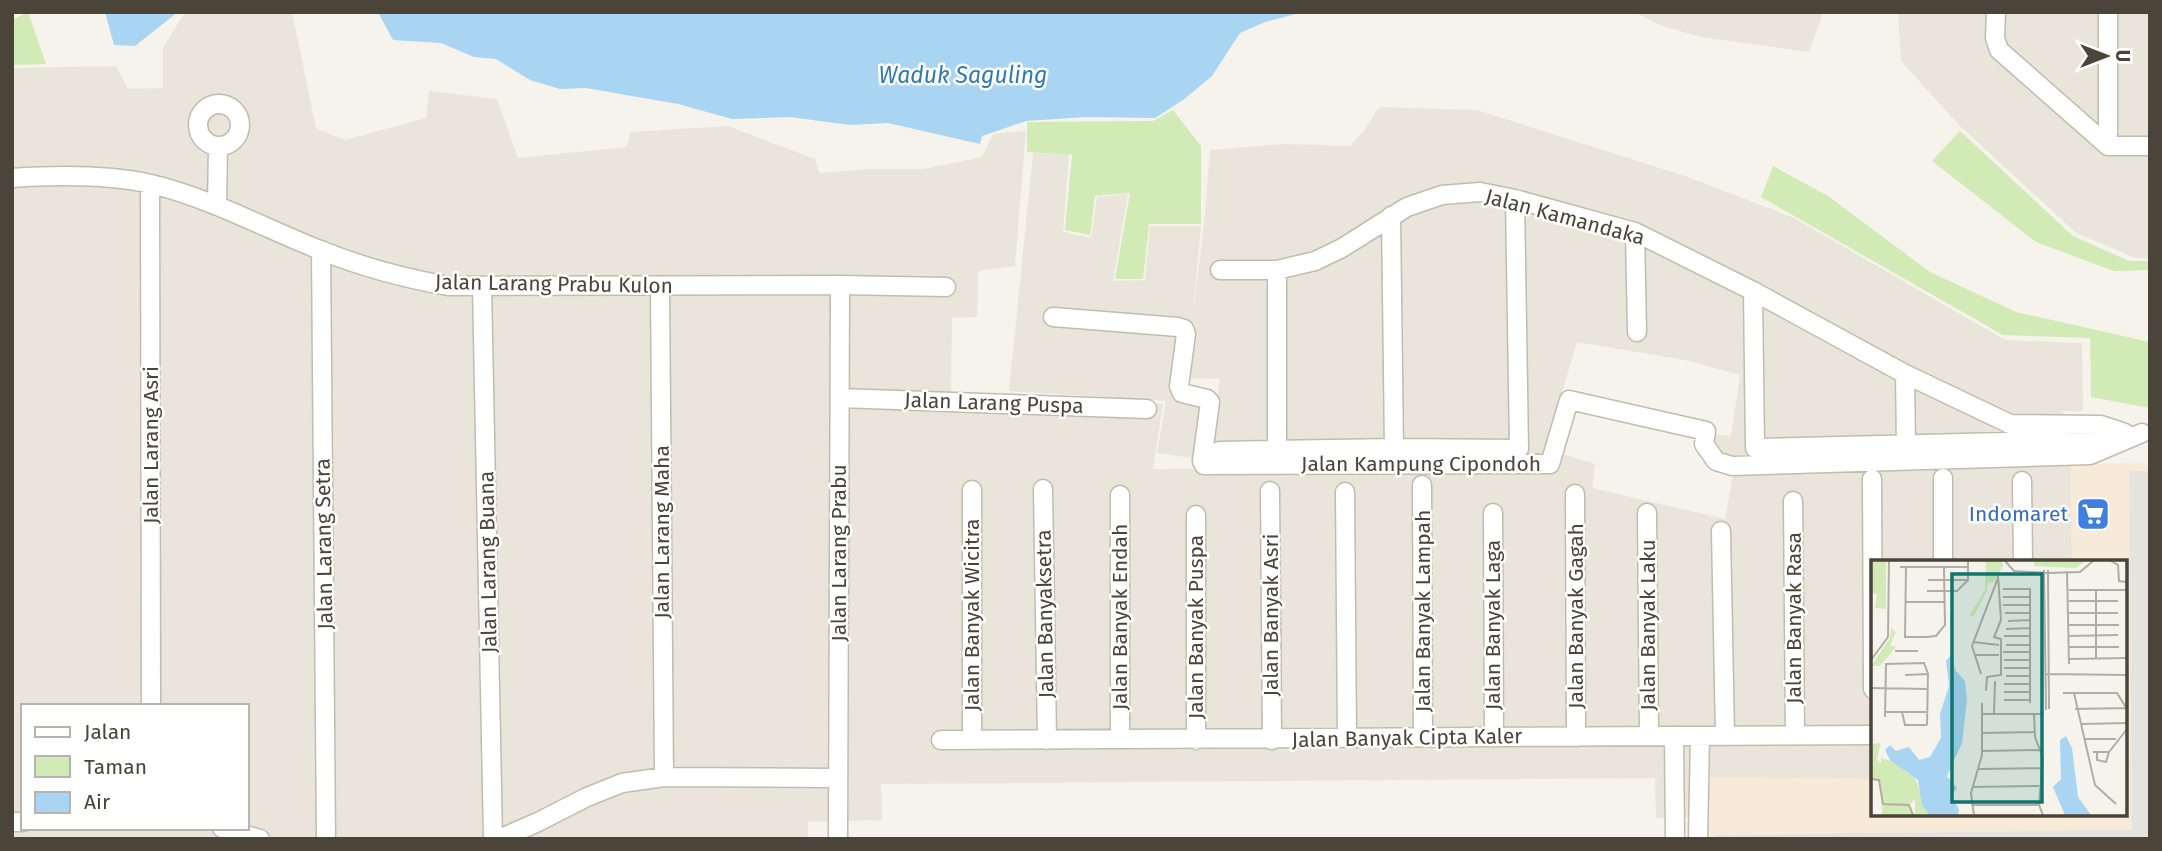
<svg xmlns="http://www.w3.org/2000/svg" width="2162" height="851" font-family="'Fira Sans',sans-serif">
<rect width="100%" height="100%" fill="#f6f3ec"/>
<!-- residential -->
<path fill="#eae5da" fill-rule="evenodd" d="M185,12H292L316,128L345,140L426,118L429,91L497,99L518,158L627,147L630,132L728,126L815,159L819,173L870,169H923L982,157L993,134L1026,131L1015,266L978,271L977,317L952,318L951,394L1163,404L1153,469L1556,468L1562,454L1595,464L1592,488L1725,519L1734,470L2071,464L2072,562H1873V779L1707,777L1698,817L1656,818L1655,778L881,784L882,820L808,822V839H12V68L116,66L128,89L163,88V48ZM23,706H247V828H23Z
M1633,12H1826L1823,13L1809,52L1701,37L1659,25Z
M1898,12H2150V259L2132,257L2075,232L1959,125L1901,61Z
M1379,107L1477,110L1688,177L1794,218L2005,340L2082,343L2083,411H2063V449L1734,458L1721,452L1711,442L1713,434L1731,436L1740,375L1685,360L1577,342L1543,455L1208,459L1220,379L1187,378L1185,387L1213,397L1198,459L1157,453L1166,401L1009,391L1033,153L1069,155L1063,232L1091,238L1097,197L1128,194L1113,281L1145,280L1150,226H1201L1193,314L1204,225L1210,150L1286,144L1350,146L1366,128Z"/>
<!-- commercial -->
<path fill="#f7ead8" d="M2150,463V839H1706V777L1873,779V814H2125V562H2072L2071,464Z"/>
<!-- green -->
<path fill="#d2eab5" d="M28,12L46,64L12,65V20Z
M1173,110L1201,146V224H1149L1143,279H1115L1130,193L1095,196L1090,235L1065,230L1072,155L1027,152V122L1153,121Z
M1960,131L2073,236L2129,261H2149V270L2114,271L2036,242L1932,161Z
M1773,166L1828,196L1930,272L2016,312L2150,342V408L2091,397L2090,338L2003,335L1761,197Z"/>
<!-- parking -->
<path fill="#e5e3e0" d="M2129,471H2150V839H1715V835L2132,830Z"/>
<!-- water -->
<path fill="#a9d4f2" d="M105,12H178L135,46L114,45Z
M378,12H1303L1265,22L1240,33L1212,76L1183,100L1155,118L1086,117L1026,121L982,136L980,144L888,123L850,125L790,117L732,119L678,104L586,88L560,89L530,80L496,59L474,57L441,43L393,40Z"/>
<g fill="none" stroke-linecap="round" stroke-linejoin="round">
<defs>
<path id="street" d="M1996,12L1995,38L1999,50L2108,146H2150
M198 125a21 21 0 1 1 42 0a21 21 0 1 1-42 0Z
M2108,146V12
M12,178C57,175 106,174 151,184C210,198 264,228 320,250C362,267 403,278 448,286L840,285L946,287
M150,184L151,706
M217,206L218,146
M1391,216L1394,448
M1635,232L1637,332
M321,250L326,839
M1220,270H1277L1315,261L1342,248L1407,207L1442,195L1480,192L1515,199L1635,232L1753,291L1905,374L2010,424L2101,425L2125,433
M482,286L493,839
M660,287L664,777
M1753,291L1755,448L2048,441
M1053,317L1178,327L1184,329L1186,334L1179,386L1182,393L1207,399L1210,402L1202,461L1204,465L1550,464L1569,400L1706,431L1704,444L1716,461L1732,466L2090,455L2142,433
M1905,374L1906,445
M840,398L1147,409
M2039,437C2059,446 2093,444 2114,437
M1277,450V270
M1219,451L1394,448L1519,449L1515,199
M1872,479L1873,689
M2022,481L2023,562
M1422,485L1423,737
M1043,489L1047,740
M1270,491L1272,740
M1345,492L1347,738
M1575,494L1576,737
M1120,495V739
M1793,501L1795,735
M1493,513L1494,737
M1647,513L1649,736
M1721,531L1725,736
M1943,562V478
M1674,736L1675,839
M941,740L1873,735
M972,740V490
M1196,740V515
M12,822H23
M222,828L260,839
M499,839L538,822L587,797L622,783L664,777L838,778
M838,839L840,285
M1698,839L1700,736"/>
</defs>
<!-- street casing -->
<use href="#street" stroke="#c2bbae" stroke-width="21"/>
<!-- street -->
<use href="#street" stroke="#fff" stroke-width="18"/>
</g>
<!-- icons -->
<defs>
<symbol id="supermarket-square" viewBox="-11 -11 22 22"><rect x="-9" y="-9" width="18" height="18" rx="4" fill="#3f7fe0" stroke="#fff"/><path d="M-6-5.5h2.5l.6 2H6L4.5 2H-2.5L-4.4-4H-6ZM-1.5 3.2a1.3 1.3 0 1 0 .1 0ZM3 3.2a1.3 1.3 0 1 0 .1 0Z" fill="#fff"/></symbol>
</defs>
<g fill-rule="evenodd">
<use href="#supermarket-square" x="2074" y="495" width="38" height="38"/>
</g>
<g text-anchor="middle" stroke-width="5" stroke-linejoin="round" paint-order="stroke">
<!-- street labels -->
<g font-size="21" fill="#4b4439" stroke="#fff">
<text transform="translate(1565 217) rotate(15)" y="7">Jalan Kamandaka</text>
<text transform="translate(554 284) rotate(1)" y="7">Jalan Larang Prabu Kulon</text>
<text transform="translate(994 403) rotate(2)" y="7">Jalan Larang Puspa</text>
<text transform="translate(151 445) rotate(-90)" y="7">Jalan Larang Asri</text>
<text x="1421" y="471">Jalan Kampung Cipondoh</text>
<text transform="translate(662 532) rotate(-90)" y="7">Jalan Larang Maha</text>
<text transform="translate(324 544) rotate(-91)" y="7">Jalan Larang Setra</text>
<text transform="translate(839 553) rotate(-90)" y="7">Jalan Larang Prabu</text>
<text transform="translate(488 562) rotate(-91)" y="7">Jalan Larang Buana</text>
<text transform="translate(1423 611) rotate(-90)" y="7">Jalan Banyak Lampah</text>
<text transform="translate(1045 614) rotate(-91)" y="7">Jalan Banyaksetra</text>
<text transform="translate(972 615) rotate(-90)" y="7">Jalan Banyak Wicitra</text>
<text transform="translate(1271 615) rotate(-90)" y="7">Jalan Banyak Asri</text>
<text transform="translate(1576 616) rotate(-90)" y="7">Jalan Banyak Gagah</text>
<text transform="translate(1120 617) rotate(-90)" y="7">Jalan Banyak Endah</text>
<text transform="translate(1794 618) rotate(-90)" y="7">Jalan Banyak Rasa</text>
<text transform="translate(1493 625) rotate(-90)" y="7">Jalan Banyak Laga</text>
<text transform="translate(1648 625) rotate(-90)" y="7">Jalan Banyak Laku</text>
<text transform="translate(1196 627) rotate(-90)" y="7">Jalan Banyak Puspa</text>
<text transform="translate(1407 738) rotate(-1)" y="7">Jalan Banyak Cipta Kaler</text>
</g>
<!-- shop labels -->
<g font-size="21" fill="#366cbe" stroke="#fff" text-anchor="end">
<text x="2068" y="521">Indomaret</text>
</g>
<!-- water labels -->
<g font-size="23" font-style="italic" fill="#2e7ab2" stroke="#fff">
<text x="963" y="83">Waduk Saguling</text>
</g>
</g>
<!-- overview -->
<g transform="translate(1871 560)">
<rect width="256" height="256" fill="#f6f3ec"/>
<path d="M0,1H15V49L4,48L6,34L0,33ZM115,1H131L132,6L123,22H117L116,31L102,57L99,55L114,30ZM163,1H214L205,8L163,6ZM20,68L25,72L19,86L25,87L9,106H0L19,78ZM10,183L6,199L10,203V198L21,201L44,218L58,255H44V239L38,245L42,255H11L10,223L0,218L1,184Z" fill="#d2eab5"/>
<path d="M80,95L85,111L94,121L96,139L91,183L76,216L86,228L81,236L88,250L87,255H58L51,245L47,220L19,200L14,190L19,185L25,191L38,187L48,200L59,197L70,178L69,154L78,126L75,101ZM195,176L201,188L207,237L220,255H194L182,227L190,219L189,180Z" fill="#a9d4f2"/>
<path fill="none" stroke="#b2ada4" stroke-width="2" d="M134,1L143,11L177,13L209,12L222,1M240,1L247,5L248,21L256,22M29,7H96M35,7L34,77H55L65,76L74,65L73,7M173,10L175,150M177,10L178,149M196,11L198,104M57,20H97M132,29H159V143M198,30H256M225,30V99M56,31H86L97,20V1M132,37H159M198,41H247M35,42H73M132,45H159M134,53H159M198,53H247M137,61L159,60M198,65H248M135,69L159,68M133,76H159M198,76L247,75M102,82L128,85M135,85H159M198,87H248M24,91H47M132,92H159M105,95H128M198,99L256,98M0,100L17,77L18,1M133,100H159M133,108H159M110,114L101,86L127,18M175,114L256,115M34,115L57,114M135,116H159M133,124H159M0,128L57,129M115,131L116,117L130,115V79L123,77L130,60L127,16M133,132H159M192,133H246L256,149M203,133L224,225L245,244M133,140H159M204,149L255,148M14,152H55M31,152L34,165H56M111,154H173M123,154L124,121M163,154L164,177L172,198L168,245L172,255M14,157L15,104L53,103L57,114L56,165M211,164L256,163M111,173L163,172M214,179H245M111,191L170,190M222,192H238L256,169M226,192V200L235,202L238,192M108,209L171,208M0,219L8,220L12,244L38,245L42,255M101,227L168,226M100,245H168M103,255L100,233L111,195V143"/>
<path fill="#0f766e" fill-opacity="0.15" stroke="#0f766e" stroke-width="3.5" d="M81,14H171V242H81Z"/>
<rect width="256" height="256" fill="none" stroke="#4b4439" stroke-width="3.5"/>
</g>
<!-- border -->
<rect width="2162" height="851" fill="none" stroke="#4b4439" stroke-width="28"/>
<!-- legend -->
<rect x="21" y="704" width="228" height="126" fill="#ffffff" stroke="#b7b4b0" stroke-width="2"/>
<rect x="35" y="727" width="35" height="10" fill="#ffffff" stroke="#b7b4b0" stroke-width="2"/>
<text x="84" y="739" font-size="21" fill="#4b4439">Jalan</text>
<rect x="35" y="756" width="35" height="21" fill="#d2eab5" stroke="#b7b4b0" stroke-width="2"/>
<text x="84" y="774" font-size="21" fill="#4b4439">Taman</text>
<rect x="35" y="792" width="35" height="21" fill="#a9d4f2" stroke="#b7b4b0" stroke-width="2"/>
<text x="84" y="809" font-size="21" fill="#4b4439">Air</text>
<!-- north arrow -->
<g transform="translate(2106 56) rotate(90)" stroke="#ffffff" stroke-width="5" paint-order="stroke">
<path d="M0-5L12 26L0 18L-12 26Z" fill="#4b4439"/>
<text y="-10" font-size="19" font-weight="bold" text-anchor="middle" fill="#4b4439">U</text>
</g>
</svg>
